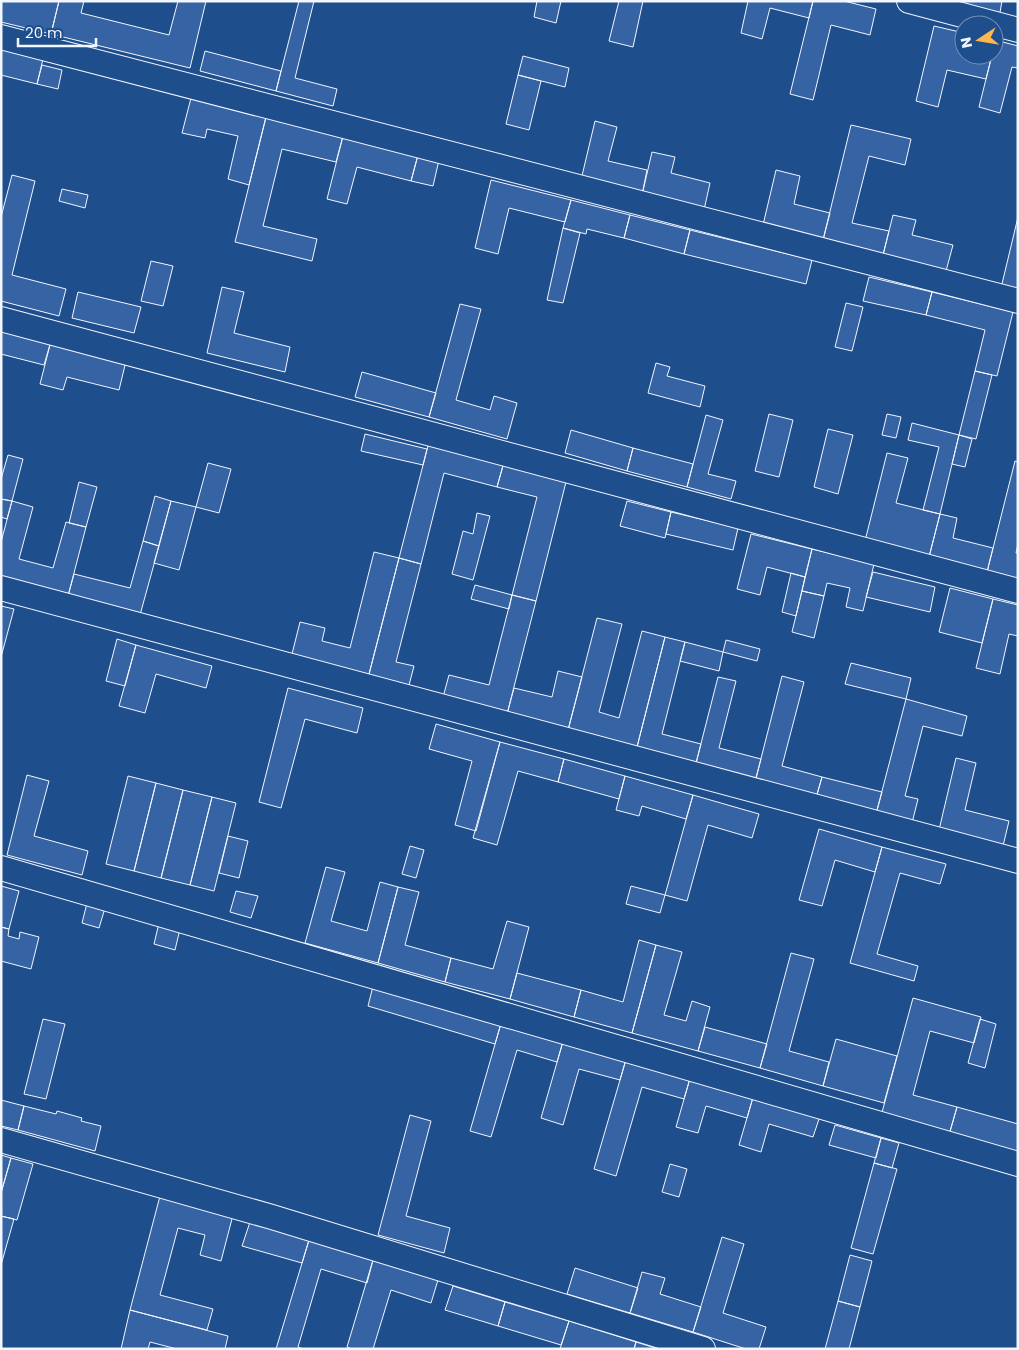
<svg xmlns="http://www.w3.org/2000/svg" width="1019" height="1350" viewBox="0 0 1019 1350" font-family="Poppins,sans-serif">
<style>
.building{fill:#3563a3;stroke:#f2f6ff}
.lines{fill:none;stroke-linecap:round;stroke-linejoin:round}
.street-casing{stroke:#f2f6ff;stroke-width:26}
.street{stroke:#1f4e8c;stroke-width:24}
</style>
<rect width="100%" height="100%" fill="#1f4e8c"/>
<path class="building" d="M1 1H59L51 34 1 22Z
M59 1H84L81 13 169 35 178 1H206L190 68 51 34Z
M299 1H314L295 78 337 89 333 106 276 91Z
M537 1H561L556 23 534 17Z
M619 1H643L633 47 609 41Z
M748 1H813L809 18 770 8 762 39 741 33Z
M813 1H844L876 9 870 35 831 25 813 100 790 94Z
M939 1H1002L999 18Z
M934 26 964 33V55H992L986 79 947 70 938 107 916 101Z
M995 40 1018 46V68L1012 67 1000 113 979 107 992 55H994Z
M1 49 43 59 37 84 1 75Z
M205 51 281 71 276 91 200 71Z
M523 56 569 68 565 87 518 75Z
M42 65 62 70 58 89 37 84Z
M518 75 541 81 529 130 506 124Z
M191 98 266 117 249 185 228 179 238 136 207 129 205 138 182 133Z
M266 117 343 136 336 162 282 149 263 226 317 239 312 261 235 242Z
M595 121 617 127 608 161 647 170 642 195 581 180Z
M851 125 911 139 905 165 869 156 852 223 889 231 883 255 823 240Z
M343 136 418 155 411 181 357 167 347 204 327 199Z
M652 152 675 157 671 173 710 183 704 210 642 195Z
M418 155 439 160 433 186 411 181Z
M776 170 800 176 794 204 830 213 823 240 763 225Z
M12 175 35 181 12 275 66 289 59 316 1 301V217Z
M491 180 571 200 565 222 509 208 498 254 475 248Z
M62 189 88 195 85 208 59 201Z
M571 200 630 215 624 238 587 229 586 234 563 228Z
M630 215 690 230 684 254 624 238Z
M893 215 916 220 912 235 953 245 946 271 883 255Z
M1018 217V292L1001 288Z
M563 228 580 233 563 303 547 300Z
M690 230 812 260 806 284 684 254Z
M151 261 173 266 163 306 141 301Z
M869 277 932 292 926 315 863 301Z
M222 287 244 292 234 333 290 347 285 372 207 353Z
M78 292 141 307 134 333 72 318Z
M932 292 1013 312 997 376 975 371 985 330 926 315Z
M846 303 863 307 852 351 835 347Z
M460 304 481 309 456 400 490 410 494 396 517 403 507 439 429 417Z
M1 328 51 341 44 365 1 354Z
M51 341 126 361 119 390 67 377 63 390 40 384Z
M656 363 670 367 667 376 705 386 700 407 648 393Z
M975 371 992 375 976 439 959 435Z
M362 372 436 393 429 417 355 397Z
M769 414 793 420 779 477 755 471Z
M887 414 901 417 896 438 882 435Z
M706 415 723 420 708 474 736 481 731 499 687 487Z
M912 423 959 435 940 514 923 510 939 447 908 440Z
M828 429 853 435 838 494 814 487Z
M571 430 633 448 627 471 565 453Z
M365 434 427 449 423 465 361 451Z
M959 435 972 439 965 467 952 464Z
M429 442 504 462 497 487 444 473 421 564 399 558Z
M633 448 693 464 687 487 627 471Z
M887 453 908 458 896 503 940 514 929 557 865 541Z
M8 455 23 459 12 501 1 499V479Z
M1015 461 1018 462V544L1016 553H1018V580L987 572Z
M504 462 567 478 536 601 512 595 537 497 497 487Z
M208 463 231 469 219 513 196 507Z
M79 482 97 487 86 527 69 523Z
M155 496 171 501 159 546 143 541Z
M1 499 12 501 7 519 1 517Z
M12 501 33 507 19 559 53 568 66 522 86 527 68 596 1 578V542Z
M171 501 196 507 179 570 154 563Z
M627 501 671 512 665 538 620 526Z
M671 512 738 528 733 550 666 534Z
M477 513 490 516 473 580 452 574 463 531 473 534Z
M940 514 957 518 953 538 993 548 987 572 929 557Z
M751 534 812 549 805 577 767 567 760 595 737 589Z
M143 541 159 546 140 615 68 596 74 574 130 588Z
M812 549 874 564 863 611 846 607 850 588 827 583 824 596 802 591Z
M374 552 399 558 368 678 291 658 300 622 325 628 322 641 350 648Z
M399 558 421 564 396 662 414 666 408 689 368 678Z
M873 572 935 587 930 612 866 597Z
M791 573 805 577 796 616 782 612Z
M475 585 512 595 509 609 471 599Z
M950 588 993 599 982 643 939 632Z
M802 591 824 596 814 638 792 632Z
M512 595 536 601 506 718 442 701 449 675 489 685Z
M993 599 1018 605V636L1009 634 1000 674 976 668Z
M1 606 14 609 1 657Z
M597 618 622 624 599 712 619 718 642 631 665 637 636 751 567 734Z
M665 637 685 642 662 734 701 744 695 767 636 751Z
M117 639 136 645 125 686 106 681Z
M726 640 760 649 757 661 723 652Z
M685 642 723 652 719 671 680 661Z
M136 645 212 666 206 688 156 674 145 713 119 706Z
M851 663 911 678 906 699 845 684Z
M558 671 582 677 567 734 506 718 514 688 552 697Z
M782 676 804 682 782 766 822 777 816 798 755 782Z
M718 677 736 681 719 748 761 759 755 782 695 767Z
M288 688 363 708 357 733 305 719 281 808 259 802Z
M906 699 967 716 962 736 923 726 905 796 918 799 912 823 876 814Z
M436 724 500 742 476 831 455 825 472 761 429 749Z
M500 742 564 759 558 782 518 771 497 845 473 838Z
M956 758 976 763 965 810 1009 821 1003 846 939 830Z
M564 759 625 776 619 799 558 782Z
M27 775 49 781 34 836 88 851 82 875 7 855Z
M128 776 156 783 134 871 106 864Z
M625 776 693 795 686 819 642 806 639 816 616 810Z
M822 777 882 792 876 814 816 798Z
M156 783 183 790 161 878 134 871Z
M183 790 212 797 190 885 161 878Z
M693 795 759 814 752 838 708 825 687 901 665 895Z
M212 797 236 803 214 891 190 885Z
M819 829 882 847 875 872 835 860 822 906 799 900Z
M228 836 248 841 239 878 219 873Z
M410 846 424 850 416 878 402 874Z
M882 847 946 864 940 884 900 873 877 954 918 966 914 981 850 963Z
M326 867 345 872 331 921 367 931 380 882 398 887 378 963 305 943Z
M1 886 19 891 9 929 1 927Z
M631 886 665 895 660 913 626 904Z
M398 887 419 892 405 945 451 958 445 982 378 963Z
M236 891 258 896 251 918 230 912Z
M87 903 105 908 99 928 82 923Z
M507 921 529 927 510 999 445 982 451 958 493 969Z
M159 923 180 929 175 950 154 944Z
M1 927 9 929 8 936 19 939 20 932 39 937 31 969 1 961Z
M639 940 656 945 632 1033 574 1017 581 990 623 1002Z
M656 945 682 952 664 1015 686 1021 692 1001 710 1007 698 1051 632 1033Z
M791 953 814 959 789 1051 829 1062 823 1086 760 1068Z
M517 973 581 990 574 1017 510 999Z
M374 982 502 1020 495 1044 368 1006Z
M913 998 981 1017 974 1043 930 1031 913 1095 957 1107 949 1135 881 1116Z
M43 1019 65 1024 46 1099 24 1094Z
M980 1019 996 1024 985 1068 968 1063Z
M502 1020 564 1038 557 1062 517 1050 491 1137 470 1131Z
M705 1027 767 1044 760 1068 698 1051Z
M564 1038 627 1056 620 1080 579 1069 563 1125 541 1118Z
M836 1039 897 1056 884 1103 823 1086Z
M627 1056 691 1075 684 1099 642 1087 616 1176 594 1169Z
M691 1075 754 1094 747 1118 706 1106 698 1133 676 1127Z
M754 1094 821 1113 813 1137 769 1124 761 1152 739 1145Z
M1 1100 24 1106 18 1130 1 1126Z
M24 1106 56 1114 57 1111 82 1118 81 1121 101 1126 95 1151 18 1130Z
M957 1107 1018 1124V1154L949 1135Z
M410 1115 431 1121 406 1216 450 1228 444 1253 378 1235Z
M835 1125 881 1138 876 1158 829 1145Z
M881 1138 899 1143 892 1168 874 1163Z
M1 1155 11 1158 1 1193Z
M11 1158 33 1164 17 1220 1 1216V1193Z
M874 1163 897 1169 873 1254 851 1248Z
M670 1164 687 1169 679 1197 662 1192Z
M160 1196 233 1215 221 1261 200 1255 205 1235 178 1228 160 1295 213 1309 207 1330 130 1310Z
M1 1216 14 1219 1 1265Z
M250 1222 309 1240 302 1263 242 1246Z
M722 1237 744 1244 723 1313 766 1327 759 1349H746L693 1332Z
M309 1240 373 1260 367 1283 321 1269 298 1347 303 1349H276Z
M850 1255 872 1261 860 1307 838 1301Z
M373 1260 438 1280 431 1303 391 1290 373 1349H352L347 1347Z
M575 1268 638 1288 630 1313 567 1294Z
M642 1272 665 1278 660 1294 701 1307 693 1332 630 1313Z
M453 1286 505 1302 498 1326 445 1310Z
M838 1301 860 1307 849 1349H825Z
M505 1302 569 1321 561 1345 498 1326Z
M130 1310 228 1336 225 1349H177L150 1342 148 1349H121Z
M569 1321 636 1342 634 1349H560Z
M636 1342 659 1349H634Z"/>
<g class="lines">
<g class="street-casing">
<path id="street" d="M909 1 1018 30
M1 37 1018 301
M1 319 1018 591
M1 588 1018 861
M1 868 1018 1164
M1 1140 272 1217 703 1349"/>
</g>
<use href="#street" class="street"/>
</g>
<rect width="1019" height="1350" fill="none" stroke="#f2f6ff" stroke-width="5"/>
<g transform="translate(979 40) rotate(258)"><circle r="24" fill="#1f4e8c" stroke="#7391ba"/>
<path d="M0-4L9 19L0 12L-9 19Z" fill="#ffb74d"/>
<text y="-8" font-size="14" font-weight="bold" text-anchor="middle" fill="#f2f6ff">N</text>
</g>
<path d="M18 38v8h78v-8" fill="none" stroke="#f2f6ff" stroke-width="2.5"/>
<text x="25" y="38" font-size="15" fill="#f2f6ff" stroke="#1f4e8c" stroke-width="4" paint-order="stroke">20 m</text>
</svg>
